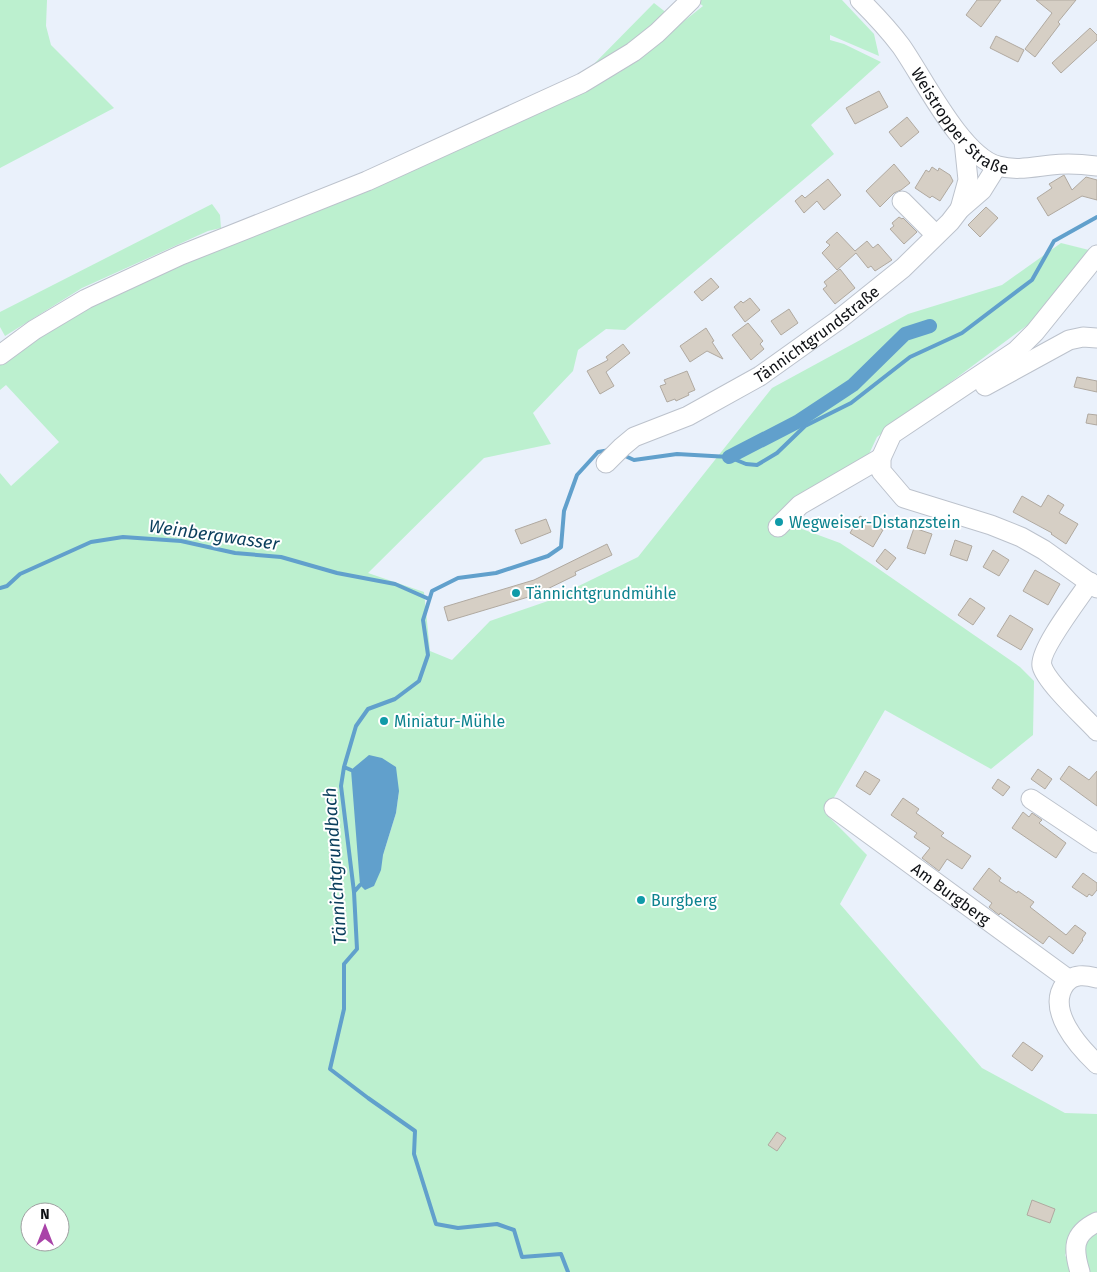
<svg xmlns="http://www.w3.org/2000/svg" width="1097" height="1272" viewBox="0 0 1097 1272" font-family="'Fira Sans',sans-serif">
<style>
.green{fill:#bcf0cf;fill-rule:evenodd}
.water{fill:#61a0cc}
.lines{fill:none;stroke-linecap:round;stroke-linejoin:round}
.stream{stroke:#61a0cc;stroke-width:4}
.canal{stroke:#61a0cc;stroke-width:14}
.building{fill:#d6cfc5;stroke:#b0a9a0}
.minor-casing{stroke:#bcc2cc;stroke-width:21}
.minor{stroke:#fff;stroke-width:19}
.culture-dot{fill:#0f9aa8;stroke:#fff;stroke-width:2}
.labels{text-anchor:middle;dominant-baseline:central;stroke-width:4;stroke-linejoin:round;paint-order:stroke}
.street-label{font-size:16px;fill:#0f1115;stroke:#fff}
.culture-label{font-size:16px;fill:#0d838f;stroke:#fff;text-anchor:start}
.water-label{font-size:18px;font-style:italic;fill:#0a3e5c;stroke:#fff}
</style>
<rect width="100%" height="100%" fill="#eaf1fb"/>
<path class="green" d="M0 0H47L46 26 51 45 114 108 0 168Z
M700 0H842L874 34 879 56 830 35V40L844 44 881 62 811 125 834 154 625 330 606 329 578 350 573 371 533 413 551 444 484 458 368 573 424 592 430 651 452 660 490 621 548 601 638 557 772 388 908 314 1002 285 1061 243 1093 251 1045 312 877 437 869 454 802 507V529L840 543 873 565 1020 667 1034 681 1033 735 991 769 885 710 825 813 867 855 840 904 982 1068 1065 1113 1097 1114V1217L1081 1222 1065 1255 1073 1272H0V473L11 486 59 442 6 385 0 390V365L39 334 132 285 426 160 620 72 703 6 698 2ZM399 791 396 813 383 855ZM30 1212H60V1242H30Z
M654 3 668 14 624 50 587 71Z
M212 204 220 215 221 228 208 231 82 288 5 336 0 327V312Z
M1097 1222V1272H1080L1075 1242Z"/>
<path class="water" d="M369 755 382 758 396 767 399 791 396 813 383 855 381 870 374 886 365 890 360 885 351 770Z"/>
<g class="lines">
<path class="stream" d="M623 455 634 460 677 454 729 457 746 464 757 465 777 453 805 426 851 403 910 357 962 333 1032 280 1054 241 1097 217
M0 588 7 586 20 574 91 542 123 537 181 541 235 553 281 557 337 573 395 584 429 599
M344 767 351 770
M354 892 360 885
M568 1272 561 1254 522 1257 514 1230 497 1224 458 1228 436 1224 414 1154 415 1131 368 1098 330 1069 344 1009V964L357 949 354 892 341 786 344 767 356 726 368 709 395 699 419 681 428 655 423 620 432 591 458 578 496 573 548 556 561 547 564 511 577 475 598 452 610 450"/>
<path class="canal" d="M729 457 797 422 853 385 905 334 930 326"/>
</g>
<path class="building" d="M977 0H1001L981 27 966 15Z
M1036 0H1076L1058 22 1060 24 1035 57 1025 49 1052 13Z
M1090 28 1097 35V40L1061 73 1052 63Z
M996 36 1024 50 1018 62 990 48Z
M879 91 888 107 855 124 846 108Z
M907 117 919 132 901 147 889 132Z
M894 164 910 183 901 190 894 193 880 207 866 191Z
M932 167 938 171 939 168 950 175 953 181 940 201 932 196 930 198 915 188 926 170 929 172Z
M1064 175 1072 190 1086 177 1097 180V200L1082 196 1048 216 1037 198 1052 188 1049 184Z
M828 179 841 195 824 210 817 201 804 213 795 201 802 195 805 198Z
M986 207 998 218 980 237 968 225Z
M899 217 902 219 903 218 917 232 904 244 890 229 894 226 892 223Z
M837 232 855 251 867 241 873 248 878 244 892 260 875 271 871 266 868 268 856 253 837 270 822 253 830 245 826 242Z
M840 269 855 288 835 304 823 289 827 286 824 282Z
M711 278 719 287 702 301 694 292Z
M750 298 760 310 745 322 734 307 741 301 743 303Z
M789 309 798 323 781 335 771 321Z
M748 323 763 341 760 344 764 349 751 360 732 335Z
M706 328 714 341 712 342 723 359 707 351 690 362 680 346Z
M623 344 630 353 606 372 614 386 600 394 587 371 608 360 606 357Z
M687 371 695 390 688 393 689 395 676 401 675 399 667 402 660 386 666 384 664 380Z
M1077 377 1097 381V392L1074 387Z
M1088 414 1097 415V425L1086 423Z
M1048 495 1064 505 1059 513 1078 524 1066 544 1051 534 1052 533 1013 512 1022 496 1041 507Z
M860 516 883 530 873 547 850 533Z
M546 519 551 532 521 544 515 530Z
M914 528 932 534 925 554 907 548Z
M955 540 972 546 967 561 950 555Z
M607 544 612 555 575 572 576 575 535 595 448 621 444 607 534 580Z
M885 549 896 558 887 570 876 561Z
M993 550 1009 560 999 576 983 567Z
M1035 570 1060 584 1048 605 1023 591Z
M970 598 985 608 973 625 958 615Z
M1010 615 1033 629 1021 650 997 636Z
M1069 766 1089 780 1097 771V806L1060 779Z
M1038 769 1052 779 1045 789 1031 779Z
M865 771 880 780 870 795 856 786Z
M998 779 1010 787 1003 796 992 788Z
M903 798 919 809 916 813 944 833 941 836 971 856 962 869 947 859 939 871 922 858 930 848 914 837 917 833 891 815Z
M1023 812 1029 817 1032 813 1042 820 1039 823 1066 843 1056 858 1012 828Z
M989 868 1001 878 999 881 1017 893 1018 891 1034 902 1030 907 1066 935 1075 925 1086 933 1082 939 1083 940 1073 954 1049 936 1043 944 1000 913 999 915 989 907 992 903 973 889Z
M1083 873 1097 883V890L1092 896 1089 894 1087 897 1072 887Z
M1023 1042 1043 1056 1032 1071 1012 1056Z
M777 1132 786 1138 777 1151 768 1145Z
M1032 1200 1055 1209 1050 1223 1027 1215Z"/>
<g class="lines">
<g class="minor-casing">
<g id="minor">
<path id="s1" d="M860 0C874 14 889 30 901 46 923 77 961 156 998 166 1016 171 1033 167 1051 165 1066 163 1082 164 1097 166"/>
<path d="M902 201 936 235"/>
<path d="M960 209 968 180 964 141"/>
<path d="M1097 255 1035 332 1016 351 892 434 881 458V471L904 498 991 525 1021 537 1044 550 1097 588"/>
<path d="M0 355 34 330 86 299 181 255 367 181 582 83 633 52 657 33 691 0"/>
<path d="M985 386 1069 340 1083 337 1097 338"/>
<path id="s2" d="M606 463 622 447 634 437 688 416 760 376 837 321 903 268 950 222 960 209 982 190 997 166"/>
<path d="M778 527 800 505 881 458"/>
<path d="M1090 582C1080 597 1038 651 1042 666 1046 682 1084 717 1097 731"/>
<path d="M1031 799 1097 843"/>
<path id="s3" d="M834 808 1068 979"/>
<path d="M1097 978C1086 975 1073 973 1065 984 1046 1010 1078 1046 1097 1064"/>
<path d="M1080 1272C1073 1249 1072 1234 1097 1222"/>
</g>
</g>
<use href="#minor" class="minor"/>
</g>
<g class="culture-dot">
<circle cx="779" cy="522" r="5"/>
<circle cx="516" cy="593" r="5"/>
<circle cx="384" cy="721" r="5"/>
<circle cx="641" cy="900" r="5"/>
</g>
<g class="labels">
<g class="street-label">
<text stroke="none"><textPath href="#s1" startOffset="159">Weistropper Straße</textPath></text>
<text stroke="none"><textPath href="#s2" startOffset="249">Tännichtgrundstraße</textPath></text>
<text stroke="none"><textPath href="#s3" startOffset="145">Am Burgberg</textPath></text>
</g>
<g class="culture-label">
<text x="789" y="522">Wegweiser-Distanzstein</text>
<text x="526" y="593">Tännichtgrundmühle</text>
<text x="394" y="721">Miniatur-Mühle</text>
<text x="651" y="900">Burgberg</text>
</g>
<g class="water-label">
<text transform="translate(214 535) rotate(8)">Weinbergwasser</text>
<text transform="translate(335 866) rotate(-94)">Tännichtgrundbach</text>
</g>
</g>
<g transform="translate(45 1227)"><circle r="24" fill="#ffffff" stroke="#9fa0a1"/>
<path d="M0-4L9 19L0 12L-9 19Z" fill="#a943a8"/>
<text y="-8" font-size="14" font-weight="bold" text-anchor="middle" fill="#0f1115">N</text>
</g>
</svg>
